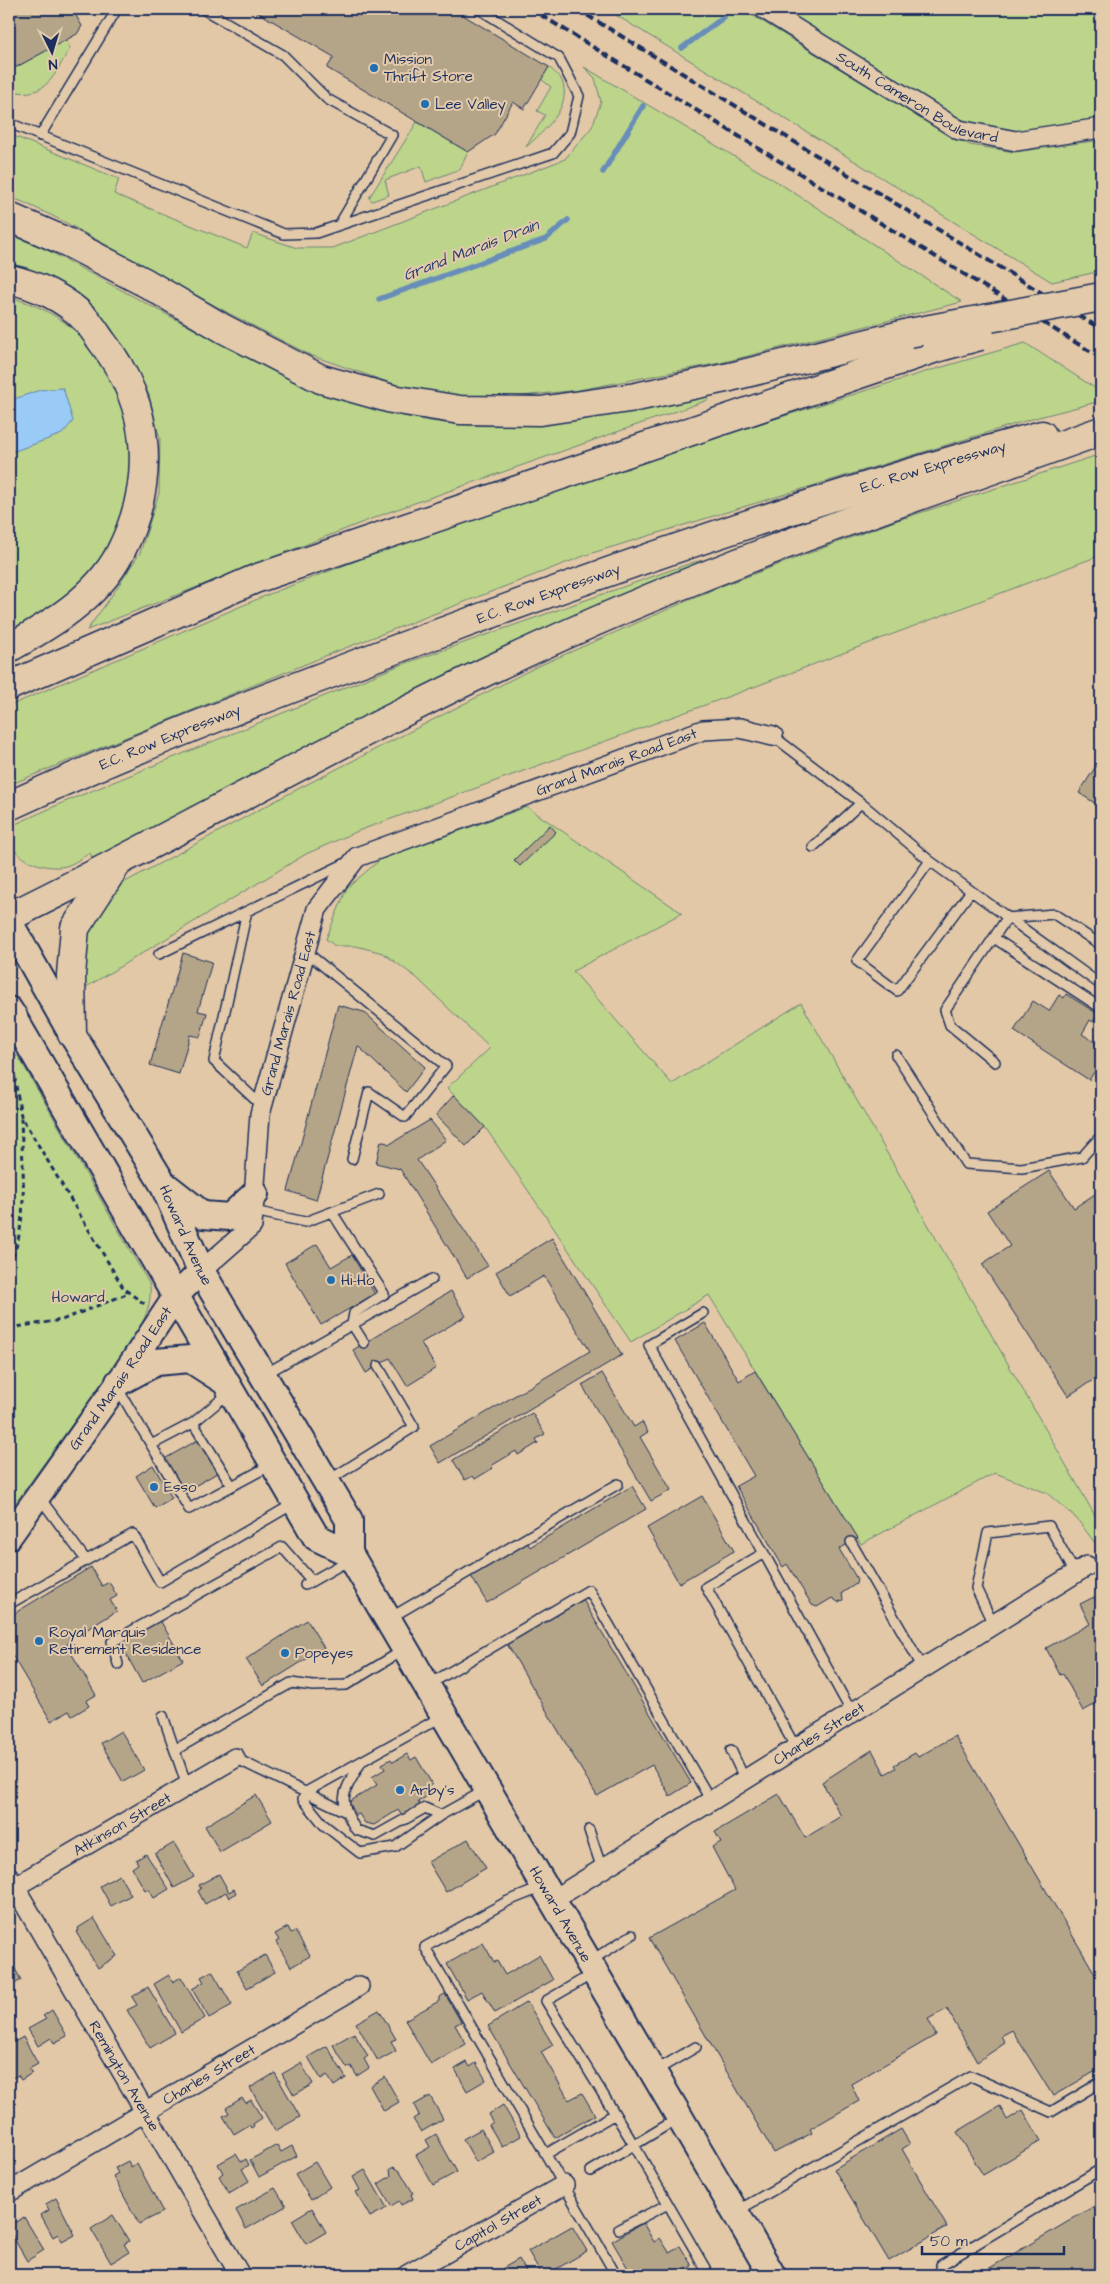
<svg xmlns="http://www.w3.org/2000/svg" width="1110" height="2284" viewBox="0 0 1110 2284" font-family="'Architects Daughter',sans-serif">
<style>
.green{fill:#bcd58b;stroke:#6c8274}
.water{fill:#9acbf6;stroke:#678db9}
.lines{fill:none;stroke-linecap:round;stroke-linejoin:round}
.stream{stroke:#678db9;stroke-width:5.5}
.building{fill:#b5a588;stroke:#1b2f5e}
.service-casing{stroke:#1b2f5e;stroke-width:12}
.minor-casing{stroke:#1b2f5e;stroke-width:22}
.tertiary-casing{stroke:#1b2f5e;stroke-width:28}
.secondary-casing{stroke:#1b2f5e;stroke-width:30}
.motorway-casing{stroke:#1b2f5e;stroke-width:31}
.path{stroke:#1b2f5e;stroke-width:3;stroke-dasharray:5 4;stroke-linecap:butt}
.service{stroke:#e3caab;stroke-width:9}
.minor{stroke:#e3caab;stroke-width:19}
.tertiary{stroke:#e3caab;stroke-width:24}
.secondary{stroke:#e3caab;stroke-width:26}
.motorway{stroke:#e3caab;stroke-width:28}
.rail{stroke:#1b2f5e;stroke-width:4;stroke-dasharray:8 4;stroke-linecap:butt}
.motorway-bridge-casing{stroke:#1b2f5e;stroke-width:31;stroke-linecap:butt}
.motorway-bridge{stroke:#e3caab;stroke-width:28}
.poi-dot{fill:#1f6fb2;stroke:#e3caab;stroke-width:2}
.labels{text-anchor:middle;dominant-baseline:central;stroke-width:4;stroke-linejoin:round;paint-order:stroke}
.poi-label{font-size:15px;fill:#1b2f5e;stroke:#e3caab;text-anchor:start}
.street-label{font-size:15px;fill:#1b2f5e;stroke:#e3caab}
.park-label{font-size:15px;fill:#2b4062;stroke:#e3caab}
.water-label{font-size:16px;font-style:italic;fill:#283f6d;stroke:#e3caab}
</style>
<rect width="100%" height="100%" fill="#e2c8a6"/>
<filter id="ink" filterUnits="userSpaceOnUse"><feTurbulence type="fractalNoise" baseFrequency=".02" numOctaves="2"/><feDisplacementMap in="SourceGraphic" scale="10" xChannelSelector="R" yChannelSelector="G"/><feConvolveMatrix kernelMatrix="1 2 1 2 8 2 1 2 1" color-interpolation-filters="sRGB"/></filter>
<g filter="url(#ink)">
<path class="green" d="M606 9H742L930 124 970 145 1015 152 1101 140V271L1052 282Z
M781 9H1101V118L1022 134 984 129 950 114Z
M66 40 70 48C54 75 47 99 11 91L9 71Z
M549 67C553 71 560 76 562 81 573 107 543 132 526 147L545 115 537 111 551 87 541 79Z
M584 67 779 183 962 302 720 363 579 390 492 399 416 392 310 355 232 315 61 220 23 202 9 197V134L119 179 114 194 247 248 253 233 297 248H333L565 159 592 127 601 102 595 78Z
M417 122 468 152 460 169 426 182 421 166 385 180 389 195 372 201 369 198Z
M9 234 45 249C94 275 143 302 192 328 296 384 393 432 516 425 580 421 643 406 706 394L708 400 389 512 87 630 113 594 140 553 159 493 160 439 149 395 129 354 94 311 9 269Z
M9 297C118 324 163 449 111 545 107 553 100 559 94 566 82 581 68 598 52 608 38 617 23 624 9 632V453L62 434 73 421 63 388 40 390 9 401Z
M1025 343 1101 392V401L1035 418 589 554 335 652 9 785V706L267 595 512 501 925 372Z
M1101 454V555L738 693 358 831 306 854 83 989 82 951 90 921 116 887 290 793 536 667 719 587 895 521Z
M727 556 95 863 90 853C83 857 76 862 69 865 50 872 14 861 9 839 8 836 9 831 9 827L62 803 398 666 694 562Z
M527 807 682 913 573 971 672 1084 801 1003 1101 1526V1551L1077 1519 1047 1493 995 1473 861 1544 709 1295 631 1342 485 1127 447 1088 490 1048 417 978 383 953 356 946H335L326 939 347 888 381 859Z
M9 1056H18L150 1285C152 1303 145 1318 137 1334L9 1512Z"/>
<path class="water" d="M63 388 73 421 62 434 9 453V401L40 390Z"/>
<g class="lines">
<path class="stream" d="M682 48 724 17
M603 172 643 106
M379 299 546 239 568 220"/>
</g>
<path class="building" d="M16 9H72L82 26 77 34 9 71V13Z
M252 9H453L549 67 524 109 513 102 495 134 468 152 327 68 334 57Z
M1101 758V807L1079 793Z
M550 825 556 832 520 866 514 860Z
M183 953 212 962 198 1011 207 1013 200 1037 190 1035 179 1074 150 1065Z
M1066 994 1098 1014 1093 1022 1090 1020 1082 1034 1101 1046V1068L1098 1066 1089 1080 1014 1031 1033 1001 1049 1011 1059 995 1064 998Z
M338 1005 364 1012 425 1067 406 1092 358 1046 316 1200 288 1191Z
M454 1095 485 1127 466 1146 436 1115Z
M430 1120 446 1140 417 1160 488 1266 467 1278 400 1169 376 1163 381 1141 390 1144Z
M1049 1171 1074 1208 1101 1190V1375L1068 1396 982 1264 1010 1246 987 1211Z
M552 1238 622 1355 440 1463 430 1446 590 1351 544 1276 510 1296 496 1272Z
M317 1244 331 1267 352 1255 375 1294 321 1325 285 1263Z
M451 1291 466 1316 421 1343 436 1368 407 1386 390 1358 366 1373 353 1350Z
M705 1323 739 1381 755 1371 858 1538 839 1549 857 1579 856 1584 842 1593 843 1600 838 1602 832 1598 817 1607 812 1605 787 1564 783 1567 736 1486 754 1476 675 1341Z
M602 1373 634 1427 642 1422 648 1432 640 1437 671 1490 651 1501 582 1385Z
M532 1413 545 1434 536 1439 538 1443 518 1455 516 1451 491 1466 493 1468 475 1479 473 1476 465 1480 453 1460Z
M205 1436 224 1469 179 1495 159 1462Z
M153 1465 172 1498 155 1508 136 1476Z
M632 1486 646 1509 487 1603 471 1576 527 1542 530 1547Z
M702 1496 734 1551 679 1583 647 1528Z
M91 1567 102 1586 109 1582 117 1596 110 1600 117 1611 76 1636 75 1634H71L67 1646 96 1695 86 1701 89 1706 72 1716 69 1711 51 1721 9 1650 10 1616Z
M1094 1597 1101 1610V1701L1083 1711 1063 1674 1060 1675 1046 1648 1090 1624 1080 1604Z
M583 1600 691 1783 670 1796 652 1765 597 1796 507 1644Z
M160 1620 183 1660 142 1683 120 1643Z
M307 1620 324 1648 263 1686 246 1659Z
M121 1731 144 1770 123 1782 101 1743Z
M955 1736 1101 1984V2068L1053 2096 1012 2030 1001 2036 1005 2043 977 2062 947 2009 928 2019 936 2035 851 2084 859 2101 810 2129 812 2133 774 2153 649 1938 735 1890 712 1847 721 1842 715 1832 779 1794 805 1838 841 1816 822 1782 872 1750 885 1774 896 1768 894 1765 915 1753 918 1757Z
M407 1754 411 1760 416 1757 432 1784 428 1787 432 1793 418 1802 420 1805 402 1816 398 1810 374 1825 365 1823 359 1814 356 1815 349 1802 377 1785 372 1777 385 1769 382 1764 391 1759 393 1762Z
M256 1795 272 1821 220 1852 205 1826Z
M468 1839 486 1868 446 1892 428 1862Z
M174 1843 194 1877 174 1888 155 1854Z
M146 1854 169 1889 154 1898 148 1888 145 1890 132 1868 138 1864 136 1860Z
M219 1874 229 1892 234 1889 236 1893 229 1898 226 1892 205 1904 198 1891 201 1889 199 1885Z
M119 1875 131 1895 111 1906 100 1886Z
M94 1918 117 1956 98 1968 76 1932 79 1930 78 1928Z
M288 1927 291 1933 295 1931 310 1956 291 1967 276 1942 279 1940 275 1934Z
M483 1943 494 1962 497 1961 505 1975 539 1955 553 1980 495 2013 482 1991 467 1999 447 1964Z
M265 1955 275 1972 247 1988 237 1971Z
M9 1958 21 1980 9 1987Z
M212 1971 232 2005 209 2018 192 1989 204 1982 201 1977Z
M169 1975 173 1982 181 1977 205 2018 181 2032 154 1984Z
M148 1987 175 2033 150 2048 127 2010 137 2005 132 1997Z
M445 1994 461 2022 455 2025 466 2044 431 2065 405 2020 439 2001V1997Z
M527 2002 553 2045 541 2052 569 2100 582 2093 595 2115 555 2138 488 2026Z
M52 2010 67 2036 54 2043 51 2038 38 2046 28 2029 46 2019 43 2016Z
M379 2010 396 2039 391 2041 396 2051 378 2061 356 2023Z
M354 2033 368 2056 364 2059 369 2068 357 2076 351 2066 347 2068 333 2045Z
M23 2037 38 2064 29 2069 32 2073 21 2080 18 2075 11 2079 9 2074V2040L11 2044Z
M327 2046 346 2078 334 2086 327 2075 321 2079 308 2057Z
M467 2062 470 2067 476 2063 486 2080 467 2091 455 2069Z
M301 2063 313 2084 294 2095 282 2074Z
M275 2073 300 2117 275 2131 250 2088Z
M385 2077 399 2102 384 2111 370 2086Z
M430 2096 443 2119 421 2132 413 2119 419 2115 414 2105Z
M242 2098 246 2103 251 2100 262 2118 253 2124 254 2126 251 2128 249 2125 234 2134 223 2116 229 2113 226 2108Z
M503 2105 521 2136 502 2147 489 2125 493 2122 489 2114Z
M1000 2106 1007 2120 1023 2110 1041 2141 983 2175 957 2132Z
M481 2129 494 2152 476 2162 463 2139Z
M901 2129 910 2144 902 2149 947 2227 889 2261 834 2169Z
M436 2134 457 2172 433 2185 416 2155 430 2147 426 2140Z
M277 2145 281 2152 292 2146 297 2156 259 2177 250 2160Z
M236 2154 241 2162 246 2159 249 2165 242 2169 249 2181 229 2193 219 2176 223 2173 218 2164Z
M128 2161 131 2167 137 2163 163 2212 139 2224 113 2176 118 2173 115 2168Z
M315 2162 330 2187 311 2200 295 2174Z
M394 2167 400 2171 413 2193 411 2194 413 2199 401 2205 399 2201 391 2206 378 2184 391 2176 390 2169Z
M365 2170 387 2208 370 2217 356 2192 360 2190 353 2177Z
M275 2188 286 2206 246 2229 236 2210Z
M56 2198 75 2235 62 2242 58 2234 53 2237 41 2215 49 2210 46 2204Z
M1101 2202V2275H978Z
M312 2208 326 2232 306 2244 292 2220Z
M113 2215 129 2241 124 2244 129 2252 111 2263 91 2229Z
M24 2217 44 2250 27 2261 9 2230V2226Z
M643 2223 654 2242 660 2238 669 2252 680 2246 692 2266 675 2275H632L612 2241Z
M572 2226 587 2251 546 2275H542L528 2251Z
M519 2259 528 2275H505L502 2269Z"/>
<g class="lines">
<g class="service-casing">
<path id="service" d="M203 9 283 55 327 99 392 135 339 225
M9 123 284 234 316 233 553 153 570 133 579 96 559 58 479 9
M40 136 117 9
M773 736 861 803 930 861 1101 985
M813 847 861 803
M930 861 857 961 897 991 971 891
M247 911 214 1061 262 1106
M994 938 1101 1008
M305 951 446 1066 405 1117 369 1092 352 1159
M159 954 348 862
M896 1055 966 1164 1022 1168 1082 1157 1101 1136
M995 1062 950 1025 945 1010 1007 918 1054 914 1101 945
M254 1211 305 1222 379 1194
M332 1212 384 1294 354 1313 352 1324 364 1343
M703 1313 649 1345 852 1713
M265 1374 432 1279
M117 1387 189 1509 271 1465
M193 1423 232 1486
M151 1445 193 1423 229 1393
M329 1480 414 1427 378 1366
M40 1498 86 1560
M851 1542 923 1668
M764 1553 706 1587 796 1748
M305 1585 351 1559
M9 1604 133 1534 160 1582 293 1504
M390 1618 618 1484
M993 1624 976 1588 988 1533 1049 1526 1075 1573
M118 1664 112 1642 282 1547 312 1581
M428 1685 589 1590 711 1801
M163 1716 187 1786
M443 1716 306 1792 303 1799 324 1825 360 1853 395 1847 441 1815 486 1790
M175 1750 291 1683 313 1686 346 1685 402 1651
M731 1750 745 1780
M235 1758 344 1811
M361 1762C344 1793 336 1797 356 1830L375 1836 425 1808 441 1815
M589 1830 602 1869
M543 1887 508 1901 425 1947 616 2275
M590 1961 632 1935
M594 1973 546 2001 634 2145 709 2275
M655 2071 696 2047
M546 2154 615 2114
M591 2171 677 2119
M737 2211 971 2076 1051 2112 1101 2082
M619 2229 668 2204
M941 2275V2265L1101 2169"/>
</g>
<g class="minor-casing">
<g id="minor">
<path id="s1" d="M764 9 959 130 1016 141 1101 128"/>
<path id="s2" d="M201 1271 252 1226 260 1114 317 909 357 857 703 730 740 728 773 736"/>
<path id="s3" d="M9 1877 240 2275"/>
<path id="s4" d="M9 1890 235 1758"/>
<path id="s5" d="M551 1901 1087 1566"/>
<path id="s6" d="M9 2192 359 1986"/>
<path id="s7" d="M407 2275 564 2185"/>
</g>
</g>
<g class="tertiary-casing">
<g id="tertiary">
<path id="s8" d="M9 1537 119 1382 176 1296 201 1271"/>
</g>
</g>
<g class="secondary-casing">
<g id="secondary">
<path id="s9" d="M9 922 72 1034 163 1184 201 1271 349 1520V1553L772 2275"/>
<path d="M9 1010 316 1537 349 1553"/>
<path d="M166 1186 203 1215 230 1217 255 1194"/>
<path d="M119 1382 156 1362 190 1359 221 1379"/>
</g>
</g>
<g class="motorway-casing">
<g id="motorway">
<path d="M9 217 67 242 146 283 224 329 321 379 392 399 460 410 540 411 636 397 730 377 909 333"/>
<path d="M9 279C36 285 65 298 85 319 92 326 97 335 103 343 152 407 156 482 120 553 97 598 50 625 9 648"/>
<path d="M9 686 255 579 936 348"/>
<path id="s10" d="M9 806C147 742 291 688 434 635 633 561 836 491 1042 435"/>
<path d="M9 917C189 829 362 727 545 644 725 561 914 498 1101 431"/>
<path d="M9 1014 13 1017"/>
<path d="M72 1034 71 975 75 928 116 865"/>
</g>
</g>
<path class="path" d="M130 10 147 11
M179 12 189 13
M9 1060 13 1067 21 1116 124 1289 146 1305
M9 1265C30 1224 22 1161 21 1117
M9 1328 62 1320 129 1293"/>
<use href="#service" class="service"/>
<use href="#minor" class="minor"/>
<use href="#tertiary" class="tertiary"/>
<use href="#secondary" class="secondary"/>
<use href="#motorway" class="motorway"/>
<path class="rail" d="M531 9 1101 358
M577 9 1101 329"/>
<g class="motorway-bridge-casing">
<path id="motorway-bridge" d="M909 333 1101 297
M936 348 980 336"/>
</g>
<use href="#motorway-bridge" class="motorway-bridge"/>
</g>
</g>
<g class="poi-dot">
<circle cx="374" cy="68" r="5"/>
<circle cx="425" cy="104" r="5"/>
<circle cx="331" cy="1280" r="5"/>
<circle cx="154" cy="1487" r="5"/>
<circle cx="39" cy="1641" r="5"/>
<circle cx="285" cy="1653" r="5"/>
<circle cx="400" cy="1790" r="5"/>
</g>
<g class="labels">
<g class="poi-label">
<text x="384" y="59">Mission<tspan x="384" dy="17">Thrift Store</tspan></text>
<text x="435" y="104">Lee Valley</text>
<text x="341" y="1280">Hi-Ho</text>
<text x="164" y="1487">Esso</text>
<text x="49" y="1632">Royal Marquis<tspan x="49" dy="17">Retirement Residence</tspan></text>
<text x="295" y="1653">Popeyes</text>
<text x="410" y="1790">Arby's</text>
</g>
<g class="street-label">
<text stroke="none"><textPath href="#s1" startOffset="178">South Cameron Boulevard</textPath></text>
<text stroke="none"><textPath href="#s10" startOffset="985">E.C. Row Expressway</textPath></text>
<text stroke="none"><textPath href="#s10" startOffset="580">E.C. Row Expressway</textPath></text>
<text stroke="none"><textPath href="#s10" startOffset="175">E.C. Row Expressway</textPath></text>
<text stroke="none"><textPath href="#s2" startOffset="735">Grand Marais Road East</textPath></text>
<text stroke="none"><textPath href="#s2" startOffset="285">Grand Marais Road East</textPath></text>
<text stroke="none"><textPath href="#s9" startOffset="360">Howard Avenue</textPath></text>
<text stroke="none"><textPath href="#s8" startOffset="194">Grand Marais Road East</textPath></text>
<text stroke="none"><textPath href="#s5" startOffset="316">Charles Street</textPath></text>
<text stroke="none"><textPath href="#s4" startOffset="131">Atkinson Street</textPath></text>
<text stroke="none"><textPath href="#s9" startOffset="1140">Howard Avenue</textPath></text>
<text stroke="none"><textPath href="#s6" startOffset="232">Charles Street</textPath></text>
<text stroke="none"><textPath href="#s3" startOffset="230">Remington Avenue</textPath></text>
<text stroke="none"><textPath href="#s7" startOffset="105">Capitol Street</textPath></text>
</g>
<g class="park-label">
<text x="78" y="1297">Howard</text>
</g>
<g class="water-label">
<text transform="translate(471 250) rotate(-21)">Grand Marais Drain</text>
</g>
</g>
<rect width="1110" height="2284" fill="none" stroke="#e3caab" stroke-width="30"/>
<rect x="15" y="15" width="1080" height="2254" fill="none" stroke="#1b2f5e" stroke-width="2" filter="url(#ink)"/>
<g transform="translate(52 52) rotate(175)" stroke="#e3caab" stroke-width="4" paint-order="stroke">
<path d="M0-4L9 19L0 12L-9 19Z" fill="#1b2f5e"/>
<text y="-8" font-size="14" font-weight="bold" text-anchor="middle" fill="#1b2f5e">N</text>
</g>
<path d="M922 2246v8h142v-8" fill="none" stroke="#1b2f5e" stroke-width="2.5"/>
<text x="930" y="2246" font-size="15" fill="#1b2f5e" stroke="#e3caab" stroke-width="4" paint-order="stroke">50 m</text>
</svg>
